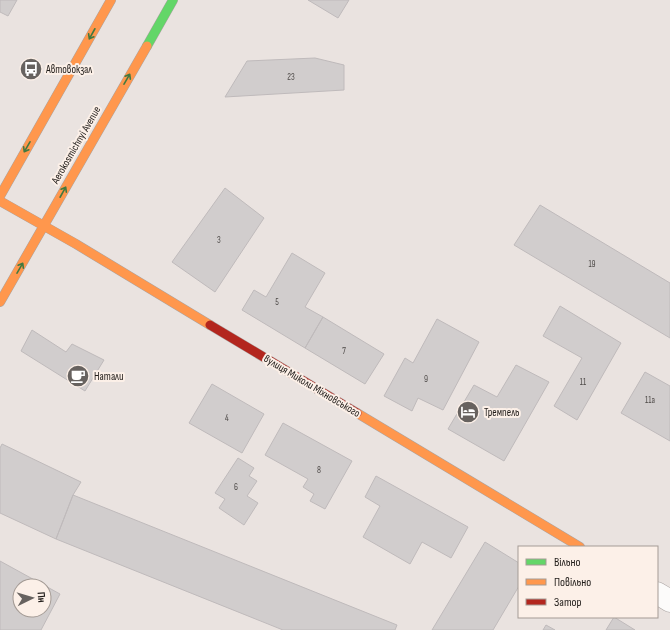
<svg xmlns="http://www.w3.org/2000/svg" width="670" height="630" viewBox="0 0 670 630" font-family="'Sofia Sans Condensed',sans-serif">
<style>
.building{fill:#d1cdcd;stroke:#bfbabb;fill-rule:evenodd}
.lines{fill:none;stroke-linecap:round;stroke-linejoin:round}
.street-casing{stroke:#aaa4a2;stroke-width:23}
.fast-casing{stroke:#aaa4a2;stroke-width:10}
.slow-casing{stroke:#aaa4a2;stroke-width:10}
.jam-casing{stroke:#aaa4a2;stroke-width:10}
.street{stroke:#fcfbfa;stroke-width:22}
.fast{stroke:#63d668;stroke-width:9}
.slow{stroke:#ff974d;stroke-width:9}
.jam{stroke:#b3261e;stroke-width:9}
.oneway{stroke:#427940}
.labels{text-anchor:middle;dominant-baseline:central;stroke-width:4;stroke-linejoin:round;paint-order:stroke}
.number-label{font-size:9px;fill:#4e4a48}
.poi-label{font-size:11px;fill:#201c19;stroke:#fcf0e8;text-anchor:start}
.street-label{font-size:11px;fill:#201c19;stroke:#fcf0e8}
</style>
<rect width="100%" height="100%" fill="#eae3e0"/>
<path class="building" d="M0 0H17L8 16 0 12Z
M308 0H349L338 18Z
M315 58 344 65V90L225 97 247 61Z
M225 188 264 218 215 292 172 262Z
M540 205 670 283V338L514 245Z
M292 253 325 273 305 307 323 317 305 348 242 310 254 290 266 297Z
M560 306 621 343 577 420 554 406 582 358 543 336Z
M323 317 384 354 365 384 305 348Z
M437 319 479 342 443 410 418 398 412 411 384 396 405 358 413 363Z
M32 330 66 352 72 344 104 360 85 391 21 351Z
M516 365 549 382 504 461 448 429 474 385 497 397Z
M645 372 670 386V441L621 413Z
M212 384 264 414 242 453 189 423Z
M283 423 352 461 325 509 310 501 314 494 303 487 308 479 265 455Z
M2 444 81 482 73 495 56 539 0 513V448Z
M238 458 254 468 249 476 257 481 247 496 258 503 244 525 219 508 225 499 215 493Z
M376 476 468 527 451 558 422 542 410 564 363 537 380 506 365 497Z
M73 495 397 625 395 630H283L56 539Z
M485 542 519 563V586L493 630H432Z
M0 561 60 594 41 630H0ZM20 586H44V610H20Z
M614 617 635 630H606Z
M546 625 555 630H543Z"/>
<g class="lines">
<g class="street-casing">
<path id="street" d="M657 593 670 601"/>
</g>
<g class="fast-casing">
<path id="fast" d="M147 46 173 0"/>
</g>
<g class="slow-casing">
<path id="slow" d="M0 196 111 0
M0 201 76 244 210 325
M0 302 147 46
M357 413 580 547"/>
</g>
<g class="jam-casing">
<path id="jam" d="M210 325 357 413"/>
</g>
<use href="#street" class="street"/>
<use href="#fast" class="fast"/>
<use href="#slow" class="slow"/>
<use href="#jam" class="jam"/>
</g>
<defs><path id="oneway-shaft" d="M-6 0H5M1.5-3L5.5 0L1.5 3" fill="none" stroke-width="1.6" stroke-linecap="round" stroke-linejoin="round"/></defs>
<g class="oneway">
<use href="#oneway-shaft" transform="translate(92 34) rotate(119)"/>
<use href="#oneway-shaft" transform="translate(127 79) rotate(-60)"/>
<use href="#oneway-shaft" transform="translate(27 147) rotate(120)"/>
<use href="#oneway-shaft" transform="translate(63 192) rotate(-61)"/>
<use href="#oneway-shaft" transform="translate(20 268) rotate(-60)"/>
</g>
<defs>
<g id="bus-disc" transform="scale(1.15)"><circle r="9.5" fill="#67625f" stroke="#fcf0e8"/><path d="M-5-6H5V4H4V6H2V4H-2V6H-4V4H-5ZM-3.5-4V0h7V-4ZM-3.5 1.2v1.5H-2V1.2ZM2 1.2v1.5H3.5V1.2Z" fill="#fff"/></g>
<g id="cafe-disc" transform="scale(1.15)"><circle r="9.5" fill="#67625f" stroke="#fcf0e8"/><path d="M-5.5-4.5H6V0H3Q3 3.5 0 3.5H-2.5Q-5.5 3.5-5.5 0ZM3-3.2v2h1.7v-2ZM-6 4.5H4V6H-6Z" fill="#fff"/></g>
<g id="hotel-disc" transform="scale(1.15)"><circle r="9.5" fill="#67625f" stroke="#fcf0e8"/><path d="M-6-4.5h1.5V1H6V5H4.5V3h-9V5H-6ZM-4 0a1.8 1.8 0 1 1 3.6 0ZM.5 0V-2.5h3Q6-2.5 6 0Z" fill="#fff"/></g>
</defs>
<g fill-rule="evenodd">
<use href="#bus-disc" x="31" y="69"/>
<use href="#cafe-disc" x="78" y="376"/>
<use href="#hotel-disc" x="468" y="412"/>
</g>
<g class="labels">
<g class="number-label">
<text x="291" y="77">23</text>
<text x="219" y="240">3</text>
<text x="592" y="264">19</text>
<text x="277" y="302">5</text>
<text x="344" y="351">7</text>
<text x="426" y="379">9</text>
<text x="583" y="382">11</text>
<text x="650" y="400">11а</text>
<text x="227" y="418">4</text>
<text x="319" y="470">8</text>
<text x="236" y="487">6</text>
</g>
<g class="poi-label">
<text x="46" y="69">Автовокзал</text>
<text x="94" y="376">Натали</text>
<text x="484" y="412">Тремпель</text>
</g>
<g class="street-label">
<text transform="translate(76 145) rotate(-60)">Aerokosmichnyi Avenue</text>
<text transform="translate(312 386) rotate(31)">вулиця Миколи Міхновського</text>
</g>
</g>
<rect x="518" y="546" width="140" height="72" fill="#fcf0e8" stroke="#a49b95"/>
<rect x="526" y="559" width="20" height="6" fill="#63d668" stroke="#a49b95"/>
<text x="554" y="566" font-size="12" fill="#201c19">Вільно</text>
<rect x="526" y="579" width="20" height="6" fill="#ff974d" stroke="#a49b95"/>
<text x="554" y="586" font-size="12" fill="#201c19">Повільно</text>
<rect x="526" y="599" width="20" height="6" fill="#b3261e" stroke="#a49b95"/>
<text x="554" y="606" font-size="12" fill="#201c19">Затор</text>
<g transform="translate(32 598) rotate(85)"><circle r="19" fill="#fcf0e8" stroke="#a49b95"/>
<path d="M0-3L7 15L0 10L-7 15Z" fill="#67625f"/>
<text y="-6" font-size="11" font-weight="bold" text-anchor="middle" fill="#201c19">Пн</text>
</g>
</svg>
